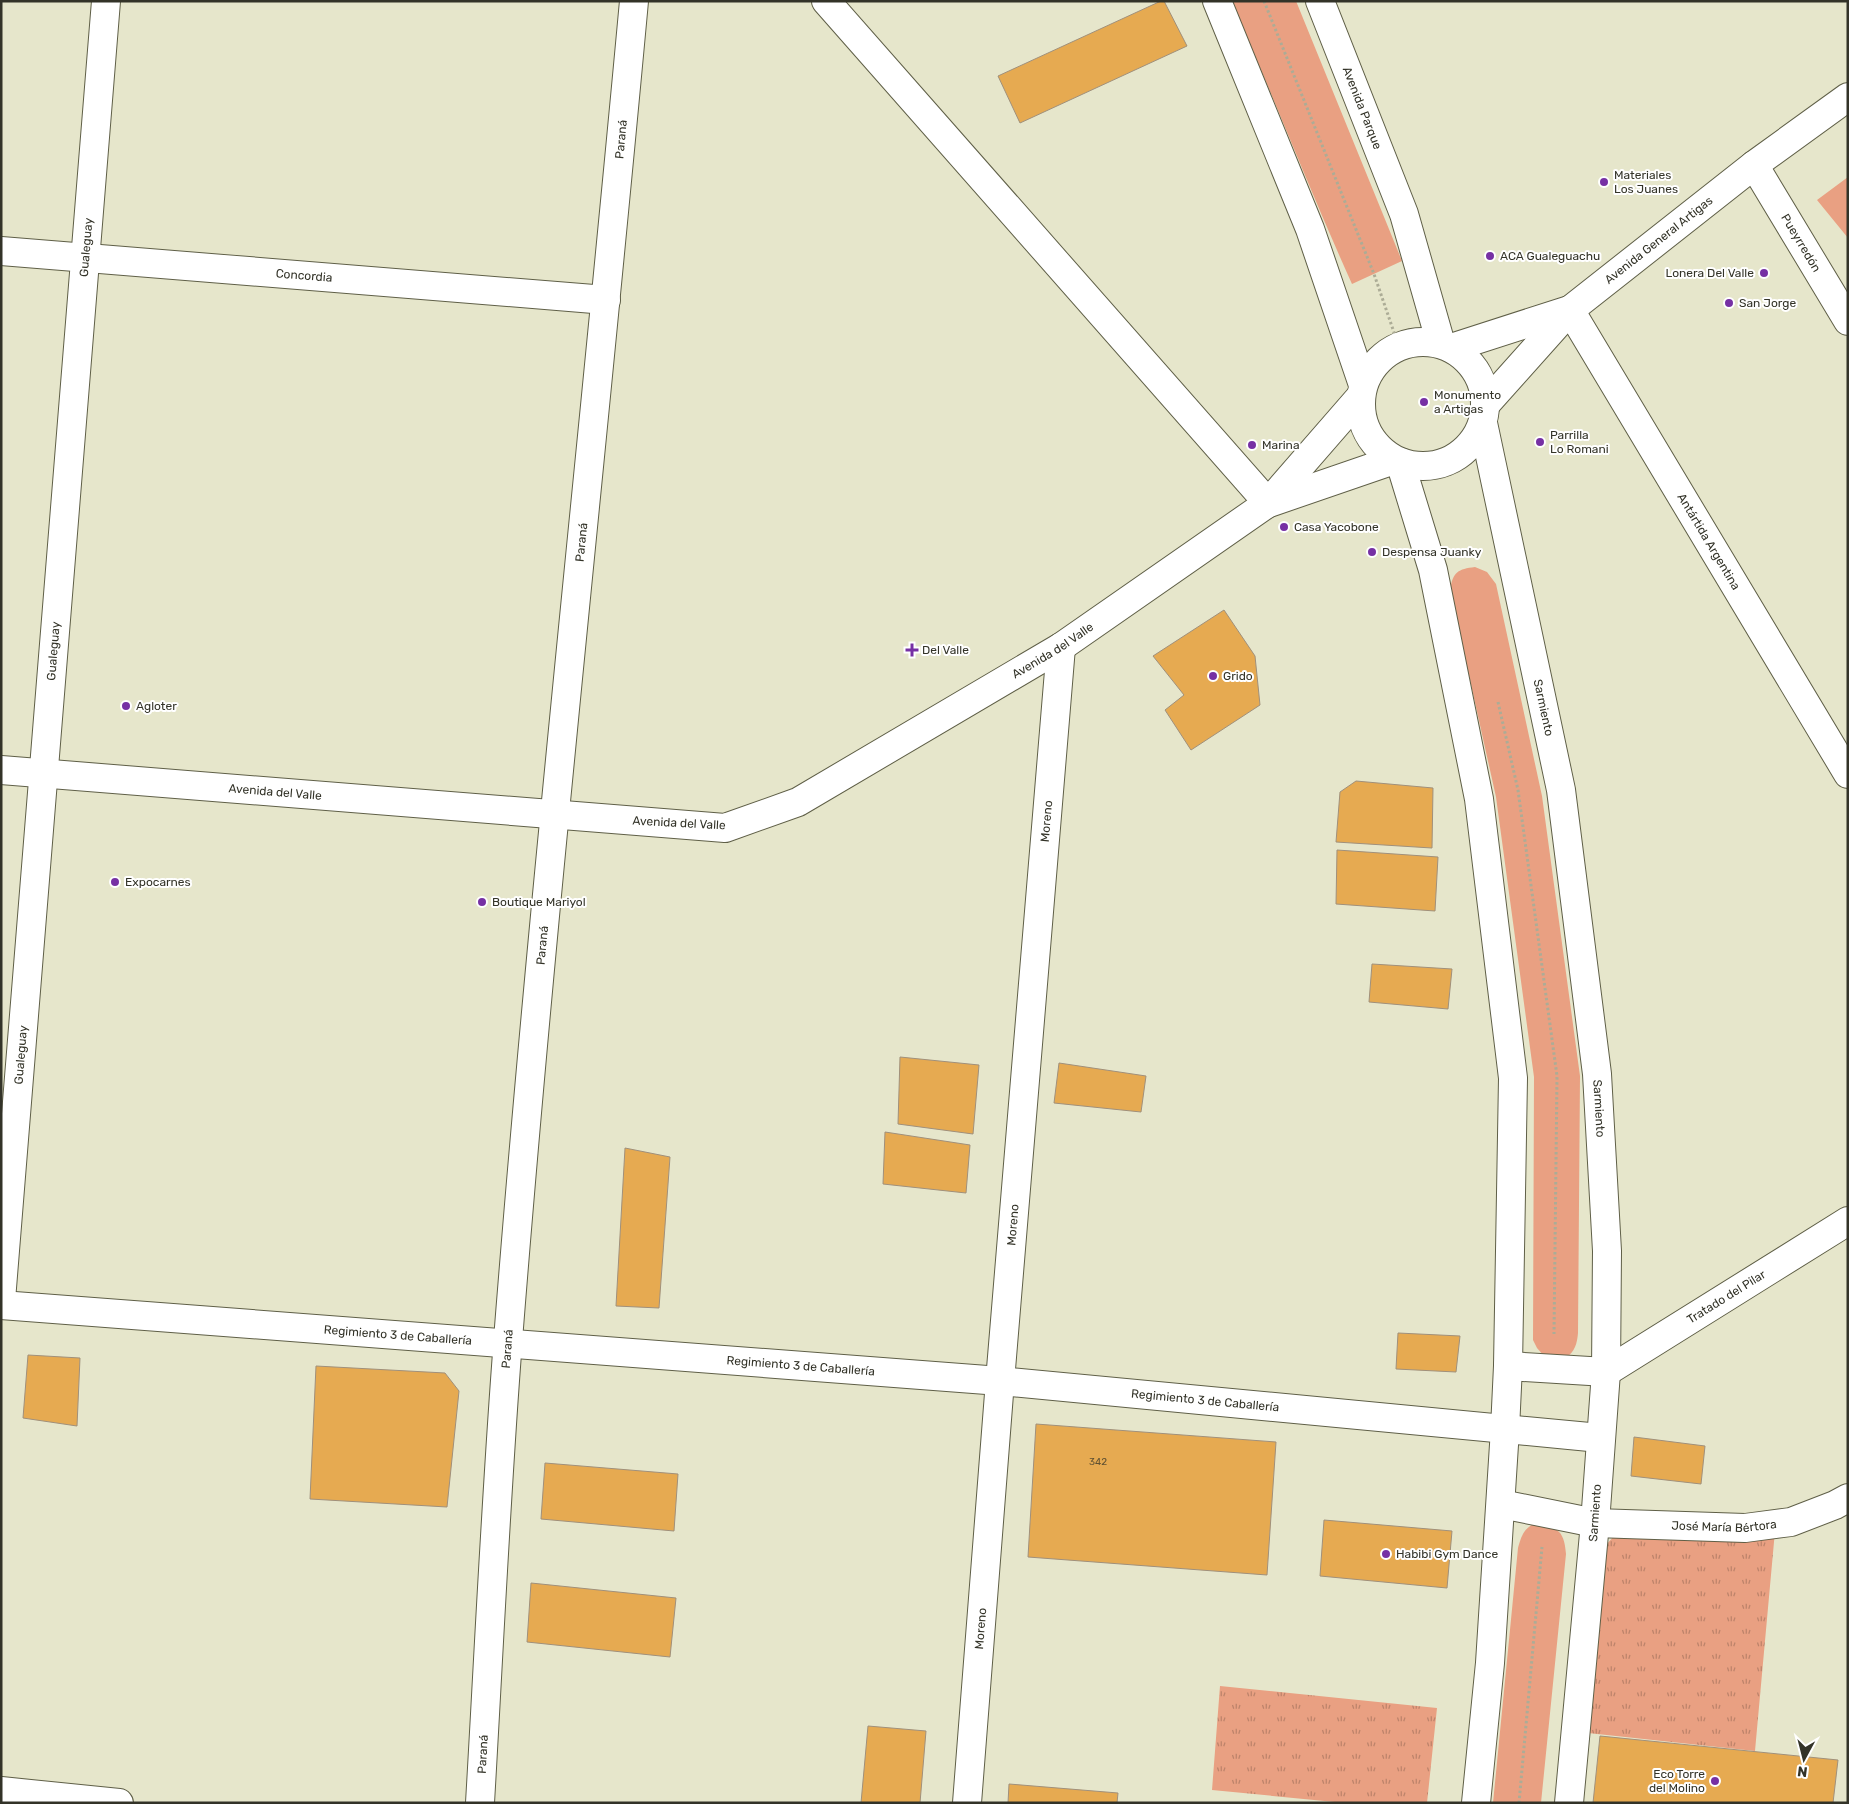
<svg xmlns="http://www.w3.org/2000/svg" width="1849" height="1804" viewBox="0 0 1849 1804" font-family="Rubik,sans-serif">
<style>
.grass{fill:url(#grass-tufts)}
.green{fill:#e9a082}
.building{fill:#e6aa51;stroke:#a0907b}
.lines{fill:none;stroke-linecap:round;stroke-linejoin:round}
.minor-casing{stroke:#5f5f47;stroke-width:30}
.secondary-casing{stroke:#5f5f47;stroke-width:30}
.path{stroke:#acac96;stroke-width:3;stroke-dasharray:2.5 2.5;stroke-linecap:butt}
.minor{stroke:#fff;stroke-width:28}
.secondary{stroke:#fff;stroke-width:28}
.poi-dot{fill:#7630a4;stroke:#fff;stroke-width:2}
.labels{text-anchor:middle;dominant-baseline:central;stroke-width:4;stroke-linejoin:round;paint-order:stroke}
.number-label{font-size:10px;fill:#605132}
.street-label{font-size:12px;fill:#333328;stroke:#fff}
.poi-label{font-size:12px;fill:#333328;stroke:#fff;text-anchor:start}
</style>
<defs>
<pattern id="grass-tufts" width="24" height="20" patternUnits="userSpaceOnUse" patternTransform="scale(1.25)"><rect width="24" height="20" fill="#e9a082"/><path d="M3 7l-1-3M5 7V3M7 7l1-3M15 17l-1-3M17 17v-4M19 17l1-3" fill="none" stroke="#bd836a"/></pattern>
</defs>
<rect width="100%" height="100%" fill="#e6e6cb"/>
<path class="grass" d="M1776 1520 1755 1751 1588 1733 1604 1547 1627 1522Z
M1220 1686 1437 1708 1427 1803H1345L1212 1790Z"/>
<path class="green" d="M1231 1H1296L1402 261 1352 284C1310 191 1273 95 1231 1Z
M1848 177V238L1817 200Z
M1475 567 1487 572 1496 584 1542 796 1580 1076 1578 1333C1577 1344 1575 1351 1566 1358L1544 1356 1537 1348 1533 1340 1534 1077 1496 797 1450 590C1453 572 1458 569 1475 567Z
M1533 1524C1556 1527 1564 1528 1566 1554L1541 1803H1493L1518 1548C1521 1537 1523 1530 1533 1524Z"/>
<path class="building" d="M1161 1H1164L1187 46 1020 123 998 76Z
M1224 610 1255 656 1260 705 1191 750 1165 710 1184 695 1153 656Z
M1356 781 1433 788 1432 848 1336 842 1340 792Z
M1337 850 1438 857 1435 911 1336 904Z
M1372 964 1452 969 1448 1009 1369 1002Z
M900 1057 979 1065 973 1134 898 1124Z
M1059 1063 1146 1076 1141 1112 1054 1103Z
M885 1132 970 1145 966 1193 883 1184Z
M625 1148 670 1157 659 1308 616 1306Z
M1398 1333 1460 1336 1456 1372 1396 1369Z
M28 1355 80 1358 77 1426 23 1418Z
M316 1366 445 1373 459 1391 447 1507 310 1499Z
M1036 1424 1276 1442 1267 1575 1028 1557Z
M1634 1437 1705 1446 1701 1484 1631 1476Z
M545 1463 678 1474 674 1531 541 1519Z
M1324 1520 1452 1531 1447 1588 1320 1576Z
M531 1583 676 1598 670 1657 527 1642Z
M868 1726 926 1731 920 1803H861Z
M1600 1736 1838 1760 1833 1803H1593Z
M1009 1784 1118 1793 1117 1803H1008Z"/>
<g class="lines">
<g class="minor-casing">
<g id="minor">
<path d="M826 1 1268 503"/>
<path id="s1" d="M1754 165 1848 321"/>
<path id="s2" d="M1 251 606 300"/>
<path id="s3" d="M1570 310 1848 774"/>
<path id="s4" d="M1 1300 106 1"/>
<path id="s5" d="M1 1305 1000 1381 1600 1438"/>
<path id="s6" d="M1508 1366 1606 1372 1848 1221"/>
<path id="s7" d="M1501 1504 1595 1523 1745 1528 1791 1522 1835 1505 1848 1498"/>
<path d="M1 1791 119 1803"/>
<path id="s8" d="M480 1803C489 1649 496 1494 508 1340 543 893 593 448 634 1"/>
<path id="s9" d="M967 1803 1000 1381 1061 647"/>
</g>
</g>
<g class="secondary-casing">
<g id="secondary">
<path d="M1217 1 1310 229 1363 385"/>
<path id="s10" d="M1320 1 1404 214 1441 344"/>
<circle cx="1423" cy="404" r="62"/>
<path d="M1451 348 1569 310"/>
<path id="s11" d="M1486 404 1570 310 1754 165 1848 97"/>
<path id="s12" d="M1483 423 1561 790 1597 1074 1607 1251 1606 1372 1595 1523 1569 1803"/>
<path d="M1400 462 1433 570 1479 799 1513 1078 1508 1366 1505 1429 1490 1663 1476 1803"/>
<path d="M1269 503 1394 460"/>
<path id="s13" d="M1 770 725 828 798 802 1061 647 1268 503 1361 396"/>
</g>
</g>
<path class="path" d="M1264 1 1374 274 1399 347
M1498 702 1518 790 1557 1076 1554 1334
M1519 1803 1542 1547"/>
<use href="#minor" class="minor"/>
<use href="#secondary" class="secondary"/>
</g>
<g class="poi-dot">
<circle cx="1604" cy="182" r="5"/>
<circle cx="1490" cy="256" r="5"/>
<circle cx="1764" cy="273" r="5"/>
<circle cx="1729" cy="303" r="5"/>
<circle cx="1424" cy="402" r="5"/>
<circle cx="1540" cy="442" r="5"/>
<circle cx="1252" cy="445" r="5"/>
<circle cx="1284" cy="527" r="5"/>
<circle cx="1372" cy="552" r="5"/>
<path d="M909.5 642.5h5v5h5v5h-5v5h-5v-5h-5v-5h5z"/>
<circle cx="1213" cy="676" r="5"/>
<circle cx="126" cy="706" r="5"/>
<circle cx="115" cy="882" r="5"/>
<circle cx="482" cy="902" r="5"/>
<circle cx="1386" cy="1554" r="5"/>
<circle cx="1715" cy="1781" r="5"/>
</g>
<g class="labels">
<g class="number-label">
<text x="1098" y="1462">342</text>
</g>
<g class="street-label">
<text stroke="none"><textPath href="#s10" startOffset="115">Avenida Parque</textPath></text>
<text stroke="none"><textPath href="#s8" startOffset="1670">Paraná</textPath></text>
<text stroke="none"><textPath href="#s11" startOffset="239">Avenida General Artigas</textPath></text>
<text stroke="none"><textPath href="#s1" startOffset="91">Pueyrredón</textPath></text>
<text stroke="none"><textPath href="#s4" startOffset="1056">Gualeguay</textPath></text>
<text stroke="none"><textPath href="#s2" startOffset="304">Concordia</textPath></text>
<text stroke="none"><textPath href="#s3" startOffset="270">Antártida Argentina</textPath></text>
<text stroke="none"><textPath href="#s8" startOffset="1265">Paraná</textPath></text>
<text stroke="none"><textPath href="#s4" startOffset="651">Gualeguay</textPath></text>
<text stroke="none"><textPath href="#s13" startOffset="1100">Avenida del Valle</textPath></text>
<text stroke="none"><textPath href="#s12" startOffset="291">Sarmiento</textPath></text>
<text stroke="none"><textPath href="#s13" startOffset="275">Avenida del Valle</textPath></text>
<text stroke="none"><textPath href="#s9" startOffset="985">Moreno</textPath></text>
<text transform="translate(679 823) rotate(3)">Avenida del Valle</text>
<text stroke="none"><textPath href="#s8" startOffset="860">Paraná</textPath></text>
<text stroke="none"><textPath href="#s4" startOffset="246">Gualeguay</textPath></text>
<text stroke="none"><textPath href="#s12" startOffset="696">Sarmiento</textPath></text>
<text stroke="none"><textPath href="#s9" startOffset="580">Moreno</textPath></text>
<text stroke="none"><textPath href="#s6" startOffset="240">Tratado del Pilar</textPath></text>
<text stroke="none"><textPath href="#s5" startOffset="398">Regimiento 3 de Caballería</textPath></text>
<text stroke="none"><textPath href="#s8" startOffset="455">Paraná</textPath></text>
<text stroke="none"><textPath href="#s5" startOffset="802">Regimiento 3 de Caballería</textPath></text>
<text stroke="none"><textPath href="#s5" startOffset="1208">Regimiento 3 de Caballería</textPath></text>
<text transform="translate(1595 1513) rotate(-86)">Sarmiento</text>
<text stroke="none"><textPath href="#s7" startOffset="225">José María Bértora</textPath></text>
<text stroke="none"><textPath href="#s9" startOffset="175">Moreno</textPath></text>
<text stroke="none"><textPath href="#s8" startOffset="49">Paraná</textPath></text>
</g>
<g class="poi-label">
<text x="1614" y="175">Materiales<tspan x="1614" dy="14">Los Juanes</tspan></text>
<text x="1500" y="256">ACA Gualeguachu</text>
<text x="1754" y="273" text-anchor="end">Lonera Del Valle</text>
<text x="1739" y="303">San Jorge</text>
<text x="1434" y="395">Monumento<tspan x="1434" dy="14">a Artigas</tspan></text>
<text x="1550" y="435">Parrilla<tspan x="1550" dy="14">Lo Romani</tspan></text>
<text x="1262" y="445">Marina</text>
<text x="1294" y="527">Casa Yacobone</text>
<text x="1382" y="552">Despensa Juanky</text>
<text x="922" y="650">Del Valle</text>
<text x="1223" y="676">Grido</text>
<text x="136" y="706">Agloter</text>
<text x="125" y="882">Expocarnes</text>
<text x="492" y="902">Boutique Mariyol</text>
<text x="1396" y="1554">Habibi Gym Dance</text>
<text x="1705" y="1774" text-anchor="end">Eco Torre<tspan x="1705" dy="14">del Molino</tspan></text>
</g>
</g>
<rect width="1849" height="1804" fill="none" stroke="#333328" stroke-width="5"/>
<g transform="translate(1804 1759) rotate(187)" stroke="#ffffff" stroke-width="4" paint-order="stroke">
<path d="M0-4L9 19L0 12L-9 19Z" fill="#333328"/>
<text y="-8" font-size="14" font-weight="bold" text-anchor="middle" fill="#333328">N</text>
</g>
</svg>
